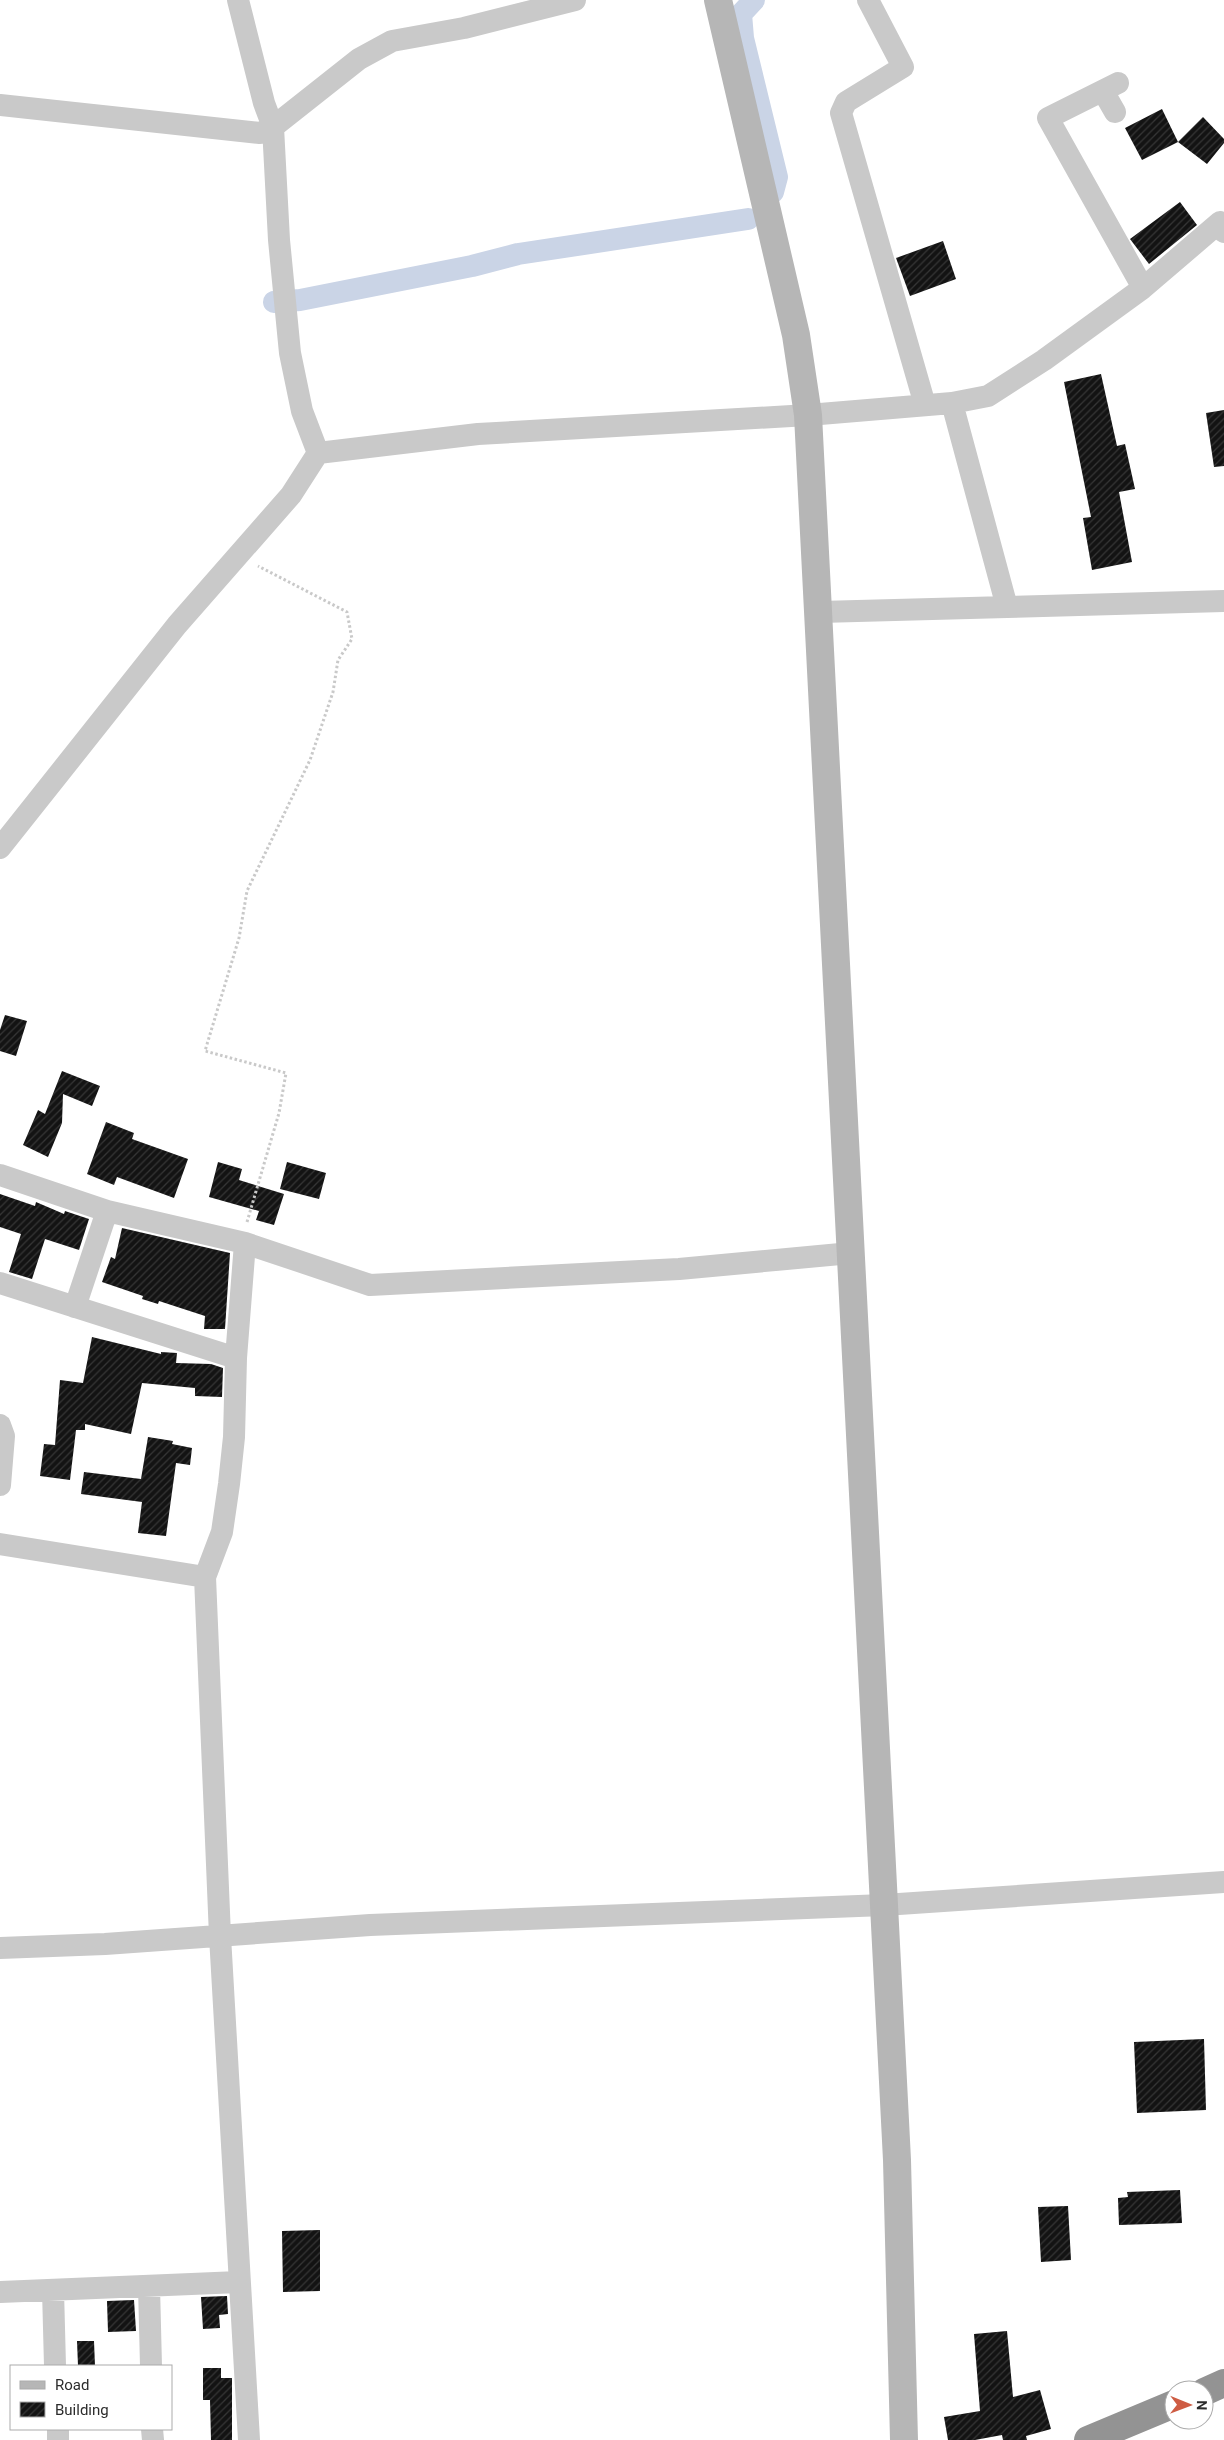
<svg xmlns="http://www.w3.org/2000/svg" width="1224" height="2440" viewBox="0 0 1224 2440" font-family="Roboto,sans-serif">
<style>
.lines{fill:none;stroke-linecap:round;stroke-linejoin:round}
.canal{stroke:#cad4e6;stroke-width:22}
.building{fill:url(#building-hatch)}
.path{stroke:#c9c9c9;stroke-width:3;stroke-dasharray:2.5 2.5;stroke-linecap:butt}
.street{stroke:#c9c9c9;stroke-width:22}
.secondary{stroke:#b6b6b6;stroke-width:28}
.highway{stroke:#939393;stroke-width:28}
</style>
<defs>
<pattern id="building-hatch" width="6" height="6" patternUnits="userSpaceOnUse" patternTransform="scale(1.25)"><rect width="6" height="6" fill="#131313"/><path d="M-1 1l2-2M0 6l6-6M5 7l2-2" fill="none" stroke="#363636"/></pattern>
</defs>
<rect width="100%" height="100%" fill="#fff"/>
<g class="lines">
<path class="canal" d="M754 0 741 14 743 38 777 177 773 192
M274 302 300 300 472 266 518 254 748 219"/>
</g>
<path class="building" d="M1162 109 1178 142 1142 160 1125 128Z
M1203 117 1224 139V143L1207 164 1178 142Z
M1180 202 1197 225 1149 264 1130 239Z
M943 241 956 279 910 296 896 258Z
M1101 374 1117 446 1125 444 1135 489 1119 492 1132 562 1092 570 1083 518 1091 517 1064 382Z
M1224 410V466L1214 467 1206 413Z
M5 1015 27 1021 16 1056 0 1051V1030Z
M62 1071 100 1086 92 1106 63 1094 62 1123 48 1157 23 1145 38 1110 45 1114Z
M106 1122 134 1133 132 1139 188 1159 174 1198 117 1177 114 1185 87 1174Z
M218 1162 242 1169 239 1180 284 1194 274 1225 256 1220 259 1211 209 1197Z
M287 1162 326 1173 319 1199 280 1189Z
M0 1194 35 1206 36 1202 64 1214 65 1211 89 1219 79 1250 45 1239 32 1279 9 1272 21 1234 0 1227Z
M122 1228 230 1253 225 1329H204L205 1316 159 1301 158 1304 142 1299 143 1296 102 1282 111 1257 115 1259Z
M92 1337 161 1354V1352L177 1353 176 1363 211 1364 223 1368 222 1397 195 1396V1388L142 1383 131 1434 85 1424V1430H76L70 1480 40 1476 44 1444 55 1445 60 1380 83 1383Z
M148 1437 173 1441 172 1444 192 1448 190 1465 176 1463 166 1536 138 1533 142 1502 81 1494 84 1472 141 1479Z
M1204 2039 1206 2110 1137 2113 1134 2042Z
M1180 2190 1182 2223 1119 2225 1118 2198 1128 2197 1127 2192Z
M1068 2206 1071 2260 1041 2262 1038 2207Z
M320 2230V2291L283 2292 282 2231Z
M227 2296 228 2314 219 2315 220 2328 203 2329 201 2297Z
M134 2300 136 2331 108 2332 107 2301Z
M1007 2331 1013 2397 1040 2390 1051 2429 1026 2436 1027 2440H1003L1002 2435 975 2440H948L944 2417 980 2411 974 2334Z
M77 2341H94L95 2366H78Z
M203 2368H221V2378H232V2440H211L210 2400H203Z"/>
<g class="lines">
<path class="path" d="M247 1222 279 1113 286 1073 205 1051 239 938 247 891 310 760 333 692 338 660 352 639 347 612 258 566"/>
<path class="street" d="M238 0 264 103 273 127 279 240 290 353 302 411 318 453
M868 0 903 67 846 102 841 113 925 405
M1118 83 1048 118 1143 288
M1103 91 1115 112
M0 105 260 133 273 127 359 59 392 41 464 28 575 0
M952 403 988 396 1044 360 1143 288 1220 222 1224 232
M820 612 1007 607
M0 848 177 625 291 495 318 453 478 434 808 415 952 403 1007 607 1224 601
M0 1175 107 1211 245 1243 370 1285 679 1269 851 1253
M245 1243 236 1358 234 1437 229 1484 222 1532 205 1577 220 1936 249 2440
M0 1283 236 1358
M75 1307 107 1211
M0 1425 4 1436 0 1485
M0 1544 205 1577
M0 1948 105 1944 370 1925 884 1905 1224 1882
M149 2286 151 2366
M53 2290 55 2366
M0 2292 239 2282
M58 2429V2440
M152 2429 153 2440"/>
<path class="secondary" d="M718 0 796 335 808 415 897 2160 904 2440"/>
<path class="highway" d="M1204 2392 1224 2383
M1088 2440 1174 2404"/>
</g>
<rect x="10" y="2365" width="162" height="65" fill="#ffffff" stroke="#ababab"/>
<rect x="20" y="2381" width="25" height="8" fill="#b6b6b6" stroke="#ababab"/>
<text x="55" y="2390" font-size="15" fill="#2c2c2c">Road</text>
<rect x="20" y="2402" width="25" height="15" fill="url(#building-hatch)" stroke="#ababab"/>
<text x="55" y="2415" font-size="15" fill="#2c2c2c">Building</text>
<g transform="translate(1189 2405) rotate(91)"><circle r="24" fill="#ffffff" stroke="#ababab"/>
<path d="M0-4L9 19L0 12L-9 19Z" fill="#ce5c43"/>
<text y="-8" font-size="14" font-weight="bold" text-anchor="middle" fill="#2c2c2c">N</text>
</g>
</svg>
